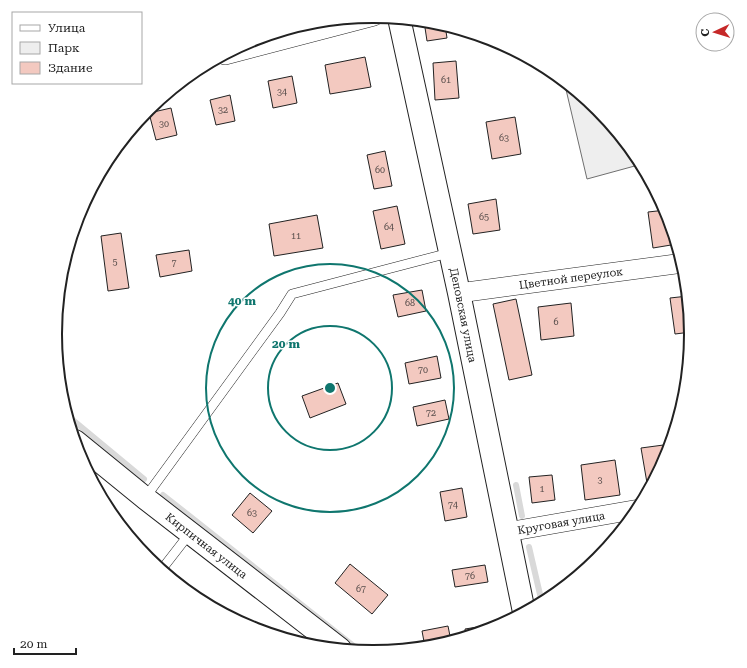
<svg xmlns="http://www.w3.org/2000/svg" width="747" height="668" viewBox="0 0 747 668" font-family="'Roboto Serif',serif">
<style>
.green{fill:#eee;stroke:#6f6f6f}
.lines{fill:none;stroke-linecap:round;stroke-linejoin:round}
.stream{stroke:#d9d9d9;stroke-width:6}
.building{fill:#f3c9c0;stroke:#222}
.lane-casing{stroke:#222;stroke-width:10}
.street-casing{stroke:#222;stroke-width:20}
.secondary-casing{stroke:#222;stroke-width:24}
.lane{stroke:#fff;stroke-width:9}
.street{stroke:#fff;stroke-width:19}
.secondary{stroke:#fff;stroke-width:22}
.ring{fill:none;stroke:#0f766e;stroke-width:2}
.labels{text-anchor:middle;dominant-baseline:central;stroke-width:3;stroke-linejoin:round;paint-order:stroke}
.number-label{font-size:9px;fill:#564c4a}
.street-label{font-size:11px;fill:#222;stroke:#fff}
.rim{fill:none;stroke:#222;stroke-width:2}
.centre{fill:#0f766e;stroke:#fff;stroke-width:2}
.ring-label{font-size:12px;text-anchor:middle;font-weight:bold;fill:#0f766e;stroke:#fff;stroke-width:3;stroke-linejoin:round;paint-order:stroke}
</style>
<rect width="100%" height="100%" fill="#fff"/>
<path class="green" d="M564 81 599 109 638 158 642 164 587 179Z"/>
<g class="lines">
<path class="stream" d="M68 416 144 479
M516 485 522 516
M163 495 360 651
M529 547 542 603"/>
</g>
<path class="building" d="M424 21 436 22 445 25 447 38 427 41Z
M365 57 371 87 330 94 325 65Z
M456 61 459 98 435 100 433 63Z
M292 76 297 103 273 108 268 81Z
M230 95 235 121 216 125 210 100Z
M171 108 177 135 156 140 149 113Z
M515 117 521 154 492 159 486 122Z
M385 151 392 186 374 189 367 155Z
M496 199 500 230 473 234 468 204Z
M397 206 405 244 381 249 373 211Z
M666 210 677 244 653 248 648 212Z
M317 215 323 248 274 256 269 224Z
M121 233 129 288 108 291 101 236Z
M189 250 192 271 160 277 156 255Z
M422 290 426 311 398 317 393 295Z
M688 296 691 332 675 334 670 298Z
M516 299 532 375 509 380 493 304Z
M571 303 574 336 541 340 538 307Z
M437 356 441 378 409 384 405 363Z
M338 383 346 404 310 418 302 396Z
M445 400 449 419 417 426 413 407Z
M671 444 667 456 653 483H647L641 448Z
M615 460 620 495 585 500 581 465Z
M552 475 555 500 532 503 529 477Z
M462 488 467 517 445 521 440 492Z
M250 493 272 511 253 533 232 515Z
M350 564 388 595 372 614 335 583Z
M485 565 488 582 455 587 452 570Z
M496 624V627L495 628 466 637 465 629Z
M448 626 451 641 435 646 425 647 422 631Z"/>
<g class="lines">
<g class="lane-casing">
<path id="lane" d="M145 498 280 313 292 294 449 253
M162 569 190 533"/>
</g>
<g class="street-casing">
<g id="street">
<path d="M225 55 374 16"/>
<path id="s1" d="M459 293 683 263"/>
<path id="s2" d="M508 532 639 509"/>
</g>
</g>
<g class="secondary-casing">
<g id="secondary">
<path id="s3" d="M399 18 459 293 524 612"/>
<path id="s4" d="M75 441 145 498 340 649"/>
</g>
</g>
<use href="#lane" class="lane"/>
<use href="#street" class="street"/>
<use href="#secondary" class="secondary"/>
</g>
<g class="ring">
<circle cx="330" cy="388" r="62"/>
<circle cx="330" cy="388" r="124"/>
</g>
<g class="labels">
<g class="number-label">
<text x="446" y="80">61</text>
<text x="282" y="92">34</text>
<text x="223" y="110">32</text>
<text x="164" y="124">30</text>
<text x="504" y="138">63</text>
<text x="380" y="170">60</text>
<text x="484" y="217">65</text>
<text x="389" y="227">64</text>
<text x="296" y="236">11</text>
<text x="115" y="262">5</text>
<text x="174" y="263">7</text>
<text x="410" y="303">68</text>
<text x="556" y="322">6</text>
<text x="423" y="370">70</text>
<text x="431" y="413">72</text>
<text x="600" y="480">3</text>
<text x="542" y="489">1</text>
<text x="453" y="505">74</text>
<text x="252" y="513">63</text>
<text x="470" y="576">76</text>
<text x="361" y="589">67</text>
</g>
<g class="street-label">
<text stroke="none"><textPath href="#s1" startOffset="113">Цветной переулок</textPath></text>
<text stroke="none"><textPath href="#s3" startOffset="304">Деповская улица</textPath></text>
<text stroke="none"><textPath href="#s2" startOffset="54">Круговая улица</textPath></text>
<text stroke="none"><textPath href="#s4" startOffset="168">Кирпичная улица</textPath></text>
</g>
</g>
<path d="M0 0H747V668H0ZM62 334a311 311 0 1 1 622 0a311 311 0 1 1-622 0Z" fill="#fff" fill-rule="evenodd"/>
<path class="rim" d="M62 334a311 311 0 1 1 622 0a311 311 0 1 1-622 0Z"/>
<circle cx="330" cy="388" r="6" class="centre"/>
<g class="ring-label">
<text x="242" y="305">40 m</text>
<text x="286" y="348">20 m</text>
</g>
<rect x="12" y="12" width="130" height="72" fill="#ffffff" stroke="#a7a7a7"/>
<rect x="20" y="25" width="20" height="6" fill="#ffffff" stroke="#a7a7a7"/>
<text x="48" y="32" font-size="12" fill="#222222">Улица</text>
<rect x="20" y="42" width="20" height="12" fill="#eeeeee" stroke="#a7a7a7"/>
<text x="48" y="52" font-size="12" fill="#222222">Парк</text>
<rect x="20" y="62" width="20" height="12" fill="#f3c9c0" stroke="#a7a7a7"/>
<text x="48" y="72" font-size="12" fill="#222222">Здание</text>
<g transform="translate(715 32) rotate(266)"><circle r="19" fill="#ffffff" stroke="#a7a7a7"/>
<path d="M0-3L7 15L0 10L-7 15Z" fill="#c62828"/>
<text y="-6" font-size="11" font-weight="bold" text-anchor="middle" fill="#222222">С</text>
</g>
<path d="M14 648v6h62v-6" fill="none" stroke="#222222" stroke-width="2"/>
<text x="20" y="648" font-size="12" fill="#222222" stroke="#ffffff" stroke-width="3" paint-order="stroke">20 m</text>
</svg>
